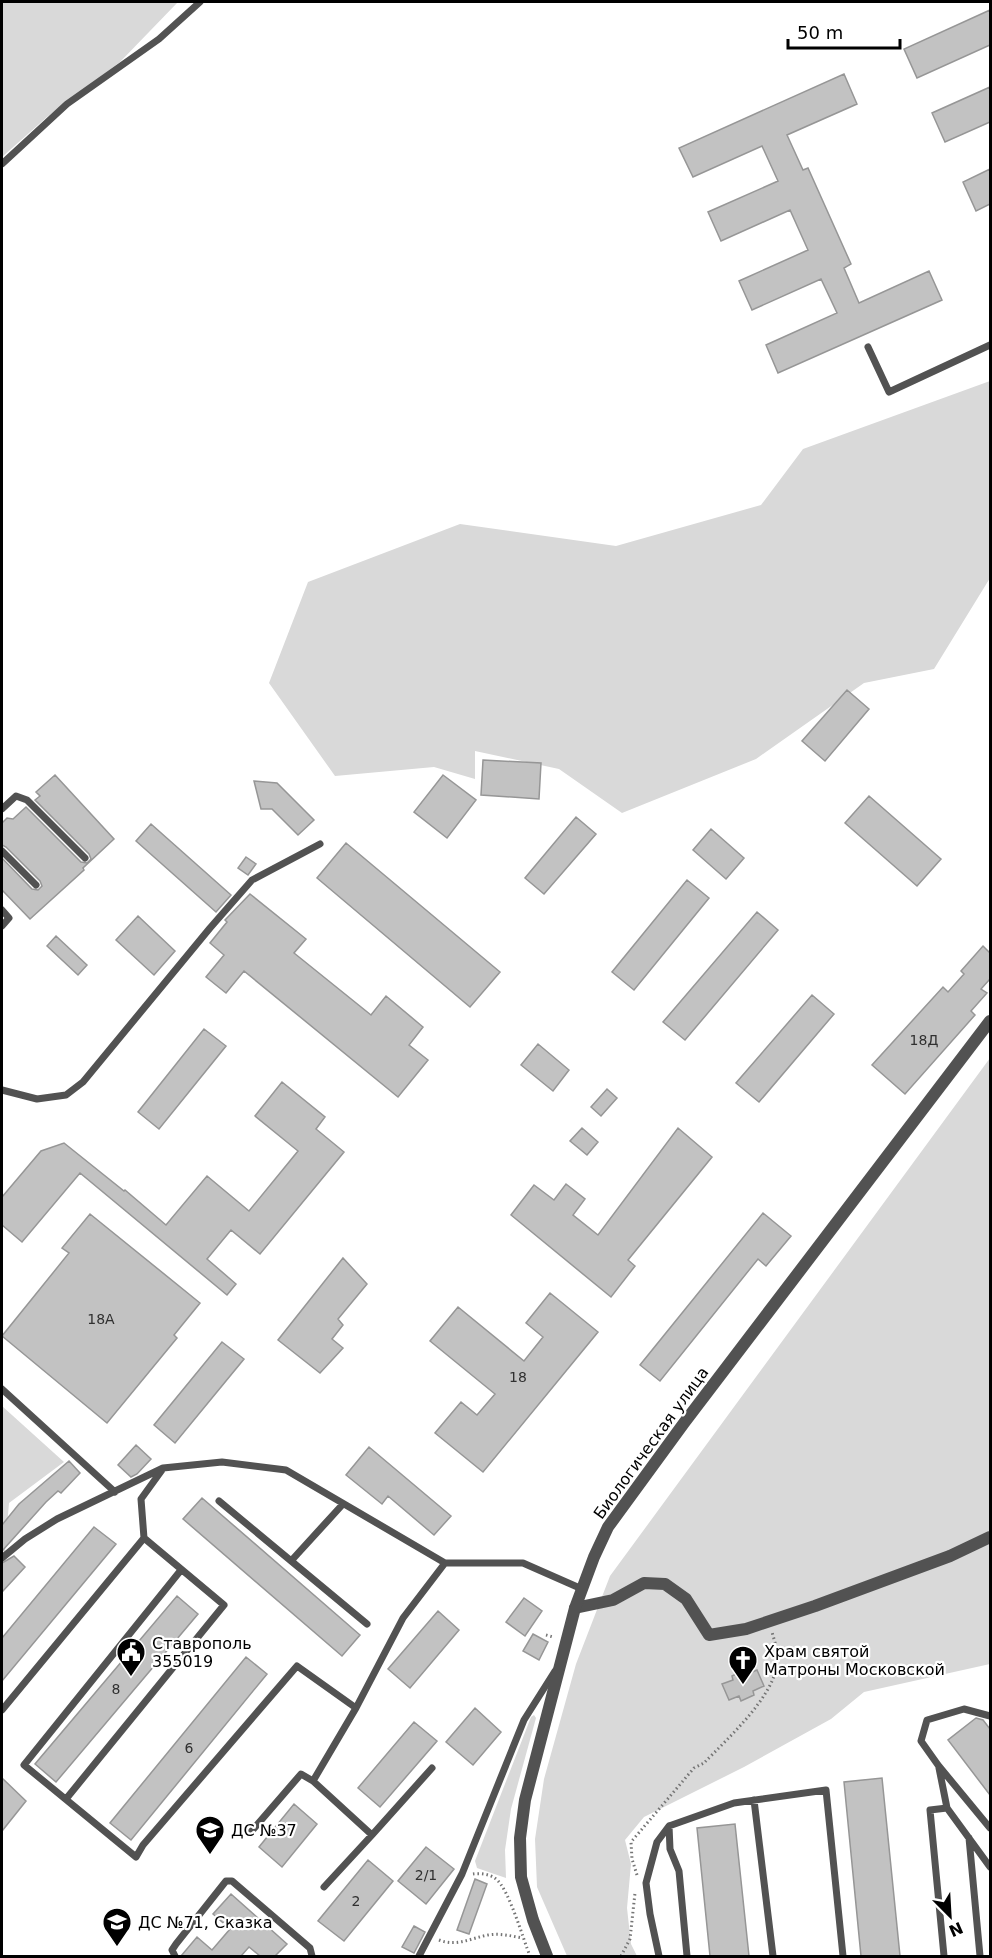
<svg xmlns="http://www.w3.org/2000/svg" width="992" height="1958" viewBox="0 0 992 1958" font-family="'DejaVu Sans',sans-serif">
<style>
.green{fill:#d9d9d9}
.building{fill:#c2c2c2;stroke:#969696;stroke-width:1.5}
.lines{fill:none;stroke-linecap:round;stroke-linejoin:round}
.path{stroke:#747474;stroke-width:3;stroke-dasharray:1.5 3;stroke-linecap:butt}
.service{stroke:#525252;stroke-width:7}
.minor{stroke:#525252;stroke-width:12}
.tertiary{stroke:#525252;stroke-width:12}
.labels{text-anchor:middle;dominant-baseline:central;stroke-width:4.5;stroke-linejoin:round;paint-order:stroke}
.number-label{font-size:14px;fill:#303030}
.street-label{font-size:16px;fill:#000;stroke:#fff}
.poi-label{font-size:16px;fill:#000;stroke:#fff;text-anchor:start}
</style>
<rect width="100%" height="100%" fill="#fff"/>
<path class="green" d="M2 2H178L120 62 47 117 2 157Z
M990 381V578L934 669 864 683 756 759 622 813 559 769 475 751V779L434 767 335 776 269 683 308 582 460 524 616 546 761 505 803 449Z
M990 1058V1664L864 1692 831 1719 744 1767 644 1817 625 1840 631 1864 627 1908 631 1944 637 1956H567L537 1887 535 1839 544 1779 576 1664 610 1576Z
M2 1406 64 1462 9 1503 5 1551 2 1552Z
M534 1715 536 1718 511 1809 505 1850 506 1878 477 1868 475 1861 531 1717Z"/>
<path class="building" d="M990 10V45L917 78 904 49Z
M844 74 857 104 787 135 803 170 808 168 851 264 844 268 859 303 929 271 942 300 778 373 766 345 837 313 821 279 752 310 739 281 808 250 790 210 721 241 708 212 778 181 762 146 693 177 679 148Z
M990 87V122L945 142 932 113Z
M990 169V204L976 211 963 182Z
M847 690 869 709 825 761 802 741Z
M483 760 541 763 539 799 481 795Z
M55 775 114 839 83 868 84 870 30 919 2 890V858L32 889 38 890 42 886 40 881 6 847 2 845V823L7 818 13 819 26 807 81 862 87 863 91 859 89 854 35 800 40 796 36 792Z
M443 775 476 800 447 838 414 812Z
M254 781 277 783 314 820 298 835 272 809H261Z
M869 796 941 859 917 886 845 823Z
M576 817 596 834 544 894 525 878Z
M151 824 231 895 216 912 136 841Z
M711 829 744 858 726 879 693 850Z
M346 843 500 972 470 1007 317 878Z
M246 857 256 864 248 875 238 868Z
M687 880 709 898 634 990 612 972Z
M250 894 306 939 294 953 371 1015 386 996 423 1027 409 1045 428 1060 398 1097 244 971 226 993 206 977 224 955 210 943 227 922 225 920Z
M757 912 778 930 685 1040 663 1022Z
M138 916 175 951 154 975 116 940Z
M56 936 87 965 78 975 47 946Z
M983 946 990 953V979L981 989 987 993 971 1011 975 1015 905 1094 872 1065 943 987 948 992 964 974 961 971Z
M812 995 834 1014 759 1102 736 1083Z
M204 1029 226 1046 159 1129 138 1112Z
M538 1044 569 1070 553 1091 521 1065Z
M282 1082 325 1117 316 1129 344 1152 260 1254 231 1230 207 1259 236 1284 227 1295 80 1173 22 1242 2 1225V1197L41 1151 64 1143 124 1191 125 1190 166 1225 207 1176 249 1211 298 1151 255 1116Z
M607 1089 617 1098 601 1116 591 1107Z
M582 1128 598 1142 587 1155 570 1141Z
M678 1128 712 1157 628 1260 635 1266 611 1297 511 1215 534 1185 554 1200 566 1184 585 1199 573 1215 598 1235Z
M763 1213 791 1236 766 1266 758 1259 660 1381 640 1365Z
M90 1214 200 1303 174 1335 177 1338 107 1423 2 1336 69 1253 62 1248Z
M343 1258 367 1284 338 1319 343 1325 332 1339 343 1348 320 1373 278 1340Z
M550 1293 598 1332 483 1472 435 1433 461 1402 477 1415 495 1394 430 1341 458 1307 524 1361 543 1337 526 1323Z
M222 1342 244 1359 175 1443 154 1425Z
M136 1445 151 1459 137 1474 131 1477 118 1465Z
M369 1447 451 1516 434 1535 388 1496 382 1504 346 1475Z
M69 1461 80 1473 61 1493 58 1491 46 1502 2 1551V1525L19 1504Z
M202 1498 360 1635 342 1656 183 1519Z
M94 1527 116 1544 2 1681V1638Z
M14 1556 25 1567 2 1592V1563Z
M177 1596 198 1614 56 1782 35 1764Z
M524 1598 542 1611 525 1636 506 1622Z
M438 1611 459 1630 410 1688 388 1669Z
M533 1634 548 1642 539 1660 523 1651Z
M246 1657 267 1674 131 1840 110 1823Z
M757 1670 764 1686 753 1691 754 1695 741 1701 739 1696 729 1700 722 1684 733 1680 732 1676 743 1671 745 1675Z
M475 1708 501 1732 473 1765 446 1742Z
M976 1718 983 1720 990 1729V1795L948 1740Z
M414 1722 437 1741 380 1807 358 1788Z
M2 1778 26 1801 2 1831Z
M882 1778 900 1956H861L844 1782Z
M294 1804 317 1824 282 1867 259 1847Z
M735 1824 749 1956H710L697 1828Z
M426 1847 454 1869 426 1904 398 1881Z
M368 1860 393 1881 344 1941 318 1921Z
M475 1879 487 1884 469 1934 457 1930Z
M231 1894 287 1944 275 1956H260L249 1947 241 1956H181L197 1937 212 1950 230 1929 213 1914Z
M414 1926 425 1932 414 1953 402 1947Z"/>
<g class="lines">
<path class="path" d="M546 1635 553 1637
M473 1874C480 1873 490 1874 496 1879 509 1889 523 1939 530 1956
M637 1875 632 1859 631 1842 694 1768 704 1763C727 1739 773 1698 777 1664 779 1653 775 1643 772 1632
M439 1940C457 1947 471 1938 488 1935 500 1933 511 1936 523 1938
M621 1956 630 1939 635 1893"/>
<path class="service" d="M2 164 67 104 159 39 200 2
M868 347 889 392 990 345
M2 809 16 796 27 800 85 858
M2 851 36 885
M2 910 9 918 2 926
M2 1090 37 1099 66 1095 83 1082 210 928 252 880 320 844
M2 1389 115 1492
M219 1501 367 1624
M2 1558 25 1539 57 1519 163 1468 222 1462 286 1470 445 1563H523L582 1589
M291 1561 343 1504
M181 1570 24 1765 136 1857 143 1845 297 1666 356 1708 403 1618 445 1563
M356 1708 313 1781 372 1835 432 1768
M2 1710 144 1538 141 1499 162 1470
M990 1716 964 1709 927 1720 921 1741 938 1765 990 1828
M939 1768 947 1808
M66 1799 224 1605 144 1538
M754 1800 773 1956
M250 1833 301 1774 313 1781
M969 1838 980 1956
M324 1887 372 1835
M175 1956 172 1950 176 1944 226 1881H232L310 1948 312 1956
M419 1956 462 1874 524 1720 555 1671
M659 1956 650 1914 646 1883 657 1842 669 1826
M687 1956 679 1871 670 1849 669 1826 734 1803 826 1790 843 1956
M944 1956 930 1810 947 1808 990 1867"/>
<path class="minor" d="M575 1608 613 1600 644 1583 665 1584 686 1599 709 1635 746 1629 815 1606 950 1556 990 1537"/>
<path class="tertiary" d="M547 1956 533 1920 521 1877 520 1838 525 1800 575 1608 594 1557 608 1527 684 1423 990 1021"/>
</g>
<defs>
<g id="civic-pin" transform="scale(1.5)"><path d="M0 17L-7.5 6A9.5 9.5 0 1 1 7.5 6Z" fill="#000" stroke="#fff"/><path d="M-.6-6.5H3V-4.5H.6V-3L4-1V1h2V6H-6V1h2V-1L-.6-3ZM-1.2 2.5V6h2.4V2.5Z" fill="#fff"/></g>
<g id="church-pin" transform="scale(1.5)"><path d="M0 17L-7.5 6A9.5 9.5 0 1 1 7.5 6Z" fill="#000" stroke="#fff"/><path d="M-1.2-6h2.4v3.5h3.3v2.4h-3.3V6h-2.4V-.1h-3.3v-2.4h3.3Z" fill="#fff"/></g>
<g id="school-pin" transform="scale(1.5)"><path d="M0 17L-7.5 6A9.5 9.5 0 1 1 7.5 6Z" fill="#000" stroke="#fff"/><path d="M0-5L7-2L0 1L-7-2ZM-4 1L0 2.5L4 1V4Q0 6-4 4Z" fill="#fff"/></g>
</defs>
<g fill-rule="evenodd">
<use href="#civic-pin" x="131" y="1652"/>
<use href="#church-pin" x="743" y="1660"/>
<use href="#school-pin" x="210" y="1830"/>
<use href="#school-pin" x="117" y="1922"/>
</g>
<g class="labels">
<g class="number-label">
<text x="924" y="1040">18Д</text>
<text x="101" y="1319">18А</text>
<text x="518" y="1377">18</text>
<text x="116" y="1689">8</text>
<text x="189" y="1748">6</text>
<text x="426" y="1875">2/1</text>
<text x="356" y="1901">2</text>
</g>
<g class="street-label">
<text transform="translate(651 1443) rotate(-54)">Биологическая улица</text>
</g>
<g class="poi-label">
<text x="152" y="1643">Ставрополь<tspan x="152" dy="18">355019</tspan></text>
<text x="764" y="1651">Храм святой<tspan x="764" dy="18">Матроны Московской</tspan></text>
<text x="231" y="1830">ДС №37</text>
<text x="138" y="1922">ДС №71, Сказка</text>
</g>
</g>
<rect width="992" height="1958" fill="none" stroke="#000000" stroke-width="6"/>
<g transform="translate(950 1916) rotate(156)" stroke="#ffffff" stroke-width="4.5" paint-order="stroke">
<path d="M0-4.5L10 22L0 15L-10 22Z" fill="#000000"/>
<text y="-9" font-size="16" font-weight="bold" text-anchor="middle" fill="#000000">N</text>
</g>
<path d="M788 39v9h112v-9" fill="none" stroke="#000000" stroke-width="3"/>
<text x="797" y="39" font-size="18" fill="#000000" stroke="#ffffff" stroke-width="4.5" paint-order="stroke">50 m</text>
</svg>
